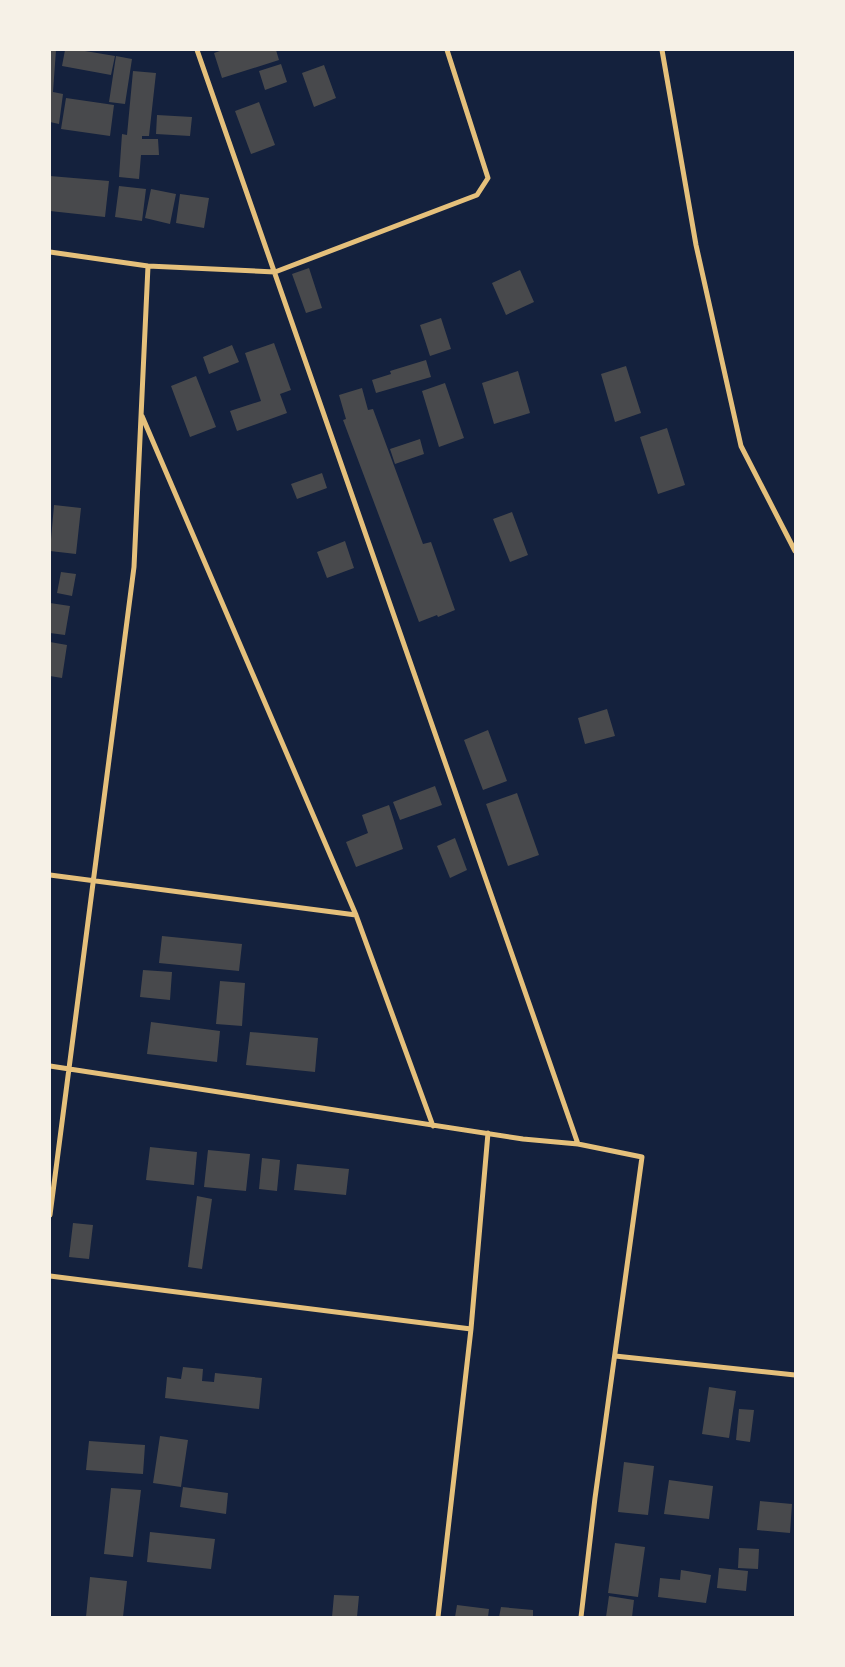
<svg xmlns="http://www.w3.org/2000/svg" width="845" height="1667" viewBox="0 0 845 1667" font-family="Lato,sans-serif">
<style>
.building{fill:#48494c}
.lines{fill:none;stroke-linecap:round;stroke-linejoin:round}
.minor{stroke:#e5c07b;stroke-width:5}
</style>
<rect width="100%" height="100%" fill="#14213d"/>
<path class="building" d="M50 50H56L53 92 63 94 59 124 50 122Z
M65 50H79L115 56 111 75 62 66Z
M223 50H276L279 60 222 78 214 53Z
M116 56 132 59 125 104 109 102Z
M281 64 287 82 265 90 259 71Z
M324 65 336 98 314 107 302 73Z
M133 71 156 73 149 136H142V139H158L159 155H141L139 179 119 177 122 134 127 135Z
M66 98 114 105 110 136 61 129Z
M259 102 275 145 251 154 235 111Z
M157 115 192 117 190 136 156 134Z
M50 176 109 181 105 217 50 211Z
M119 186 146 189 142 221 115 217Z
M151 189 176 194 170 224 145 218Z
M180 194 209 198 204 228 176 223Z
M309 268 322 308 306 313 292 274Z
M520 270 534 302 506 315 492 283Z
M441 318 451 349 430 356 420 325Z
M274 343 291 390 280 394 287 413 237 431 230 411 261 401 245 353Z
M232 345 239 362 209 374 203 357Z
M426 360 431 377 376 393 372 380 391 374 390 371Z
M626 366 641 413 615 422 601 374Z
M518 371 530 413 494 424 482 383Z
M196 376 216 427 190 437 171 386Z
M445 383 464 438 439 447 422 391Z
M362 388 368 410 373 409 423 544 431 542 455 610 438 617 437 615 419 622 343 420 346 419 339 395Z
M667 428 685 485 658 494 640 437Z
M420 439 424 454 395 464 390 449Z
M322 473 327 488 297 499 291 484Z
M54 505 81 508 76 554 50 551Z
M512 512 528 555 510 562 493 519Z
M345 541 354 568 327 578 317 552Z
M61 572 76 574 72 596 57 593Z
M50 603 70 606 65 635 50 633Z
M50 642 67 645 62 678 50 676Z
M607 709 615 736 585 744 578 718Z
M488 730 507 781 483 790 464 740Z
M435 786 442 805 400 820 393 802Z
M517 793 539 855 508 866 486 804Z
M389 805 403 849 356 867 346 842 368 833 362 815Z
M455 838 467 870 450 878 437 846Z
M162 936 242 944 239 971 159 963Z
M143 970 172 972 170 1000 140 997Z
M220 981 245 983 242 1026 216 1024Z
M151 1022 220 1031 217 1062 147 1054Z
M250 1032 318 1038 315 1072 246 1065Z
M150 1147 197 1152 194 1185 146 1180Z
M208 1150 250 1154 246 1191 204 1187Z
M262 1158 280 1160 277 1191 259 1189Z
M297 1164 349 1169 346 1195 294 1190Z
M197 1196 212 1199 202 1269 188 1267Z
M73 1223 93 1225 89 1259 69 1257Z
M183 1367 203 1369 202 1381 214 1382 215 1373 262 1378 259 1409 165 1398 167 1377 181 1379Z
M709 1387 736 1391 729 1438 702 1434Z
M739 1409 754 1410 750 1442 736 1440Z
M160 1436 188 1440 181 1487 153 1483Z
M89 1441 145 1445 143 1474 86 1470Z
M624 1462 654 1466 648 1515 618 1512Z
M669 1480 713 1486 709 1519 664 1514Z
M183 1487 228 1493 226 1514 180 1507Z
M111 1488 141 1490 133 1557 104 1554Z
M760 1501 792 1504 790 1533 757 1530Z
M150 1532 215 1539 211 1569 147 1562Z
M615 1543 645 1547 638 1597 608 1593Z
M739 1548 759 1549 758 1569 738 1568Z
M719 1568 748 1571 746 1591 717 1588Z
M681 1570 711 1575 706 1603 658 1597 660 1578 680 1580Z
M90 1577 127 1581 123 1617H86Z
M334 1595 359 1596 357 1617H332Z
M609 1596 634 1600 632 1617H606Z
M457 1605 489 1609 488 1617H455Z
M501 1607 533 1610V1617H499Z"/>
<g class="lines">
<path class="minor" d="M197 50 578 1144
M662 50 696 245 741 446 795 551
M50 252 148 266 275 272 477 195 488 178 447 50
M142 416 356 915 433 1126
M50 875 356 915
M50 1066 523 1139 578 1144 642 1157 595 1498 581 1617
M50 1215 134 567 148 266
M50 1276 471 1329
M615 1356 795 1375
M438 1617 471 1329 488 1133"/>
</g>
<rect width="845" height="1667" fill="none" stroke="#f6f1e7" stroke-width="102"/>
</svg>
